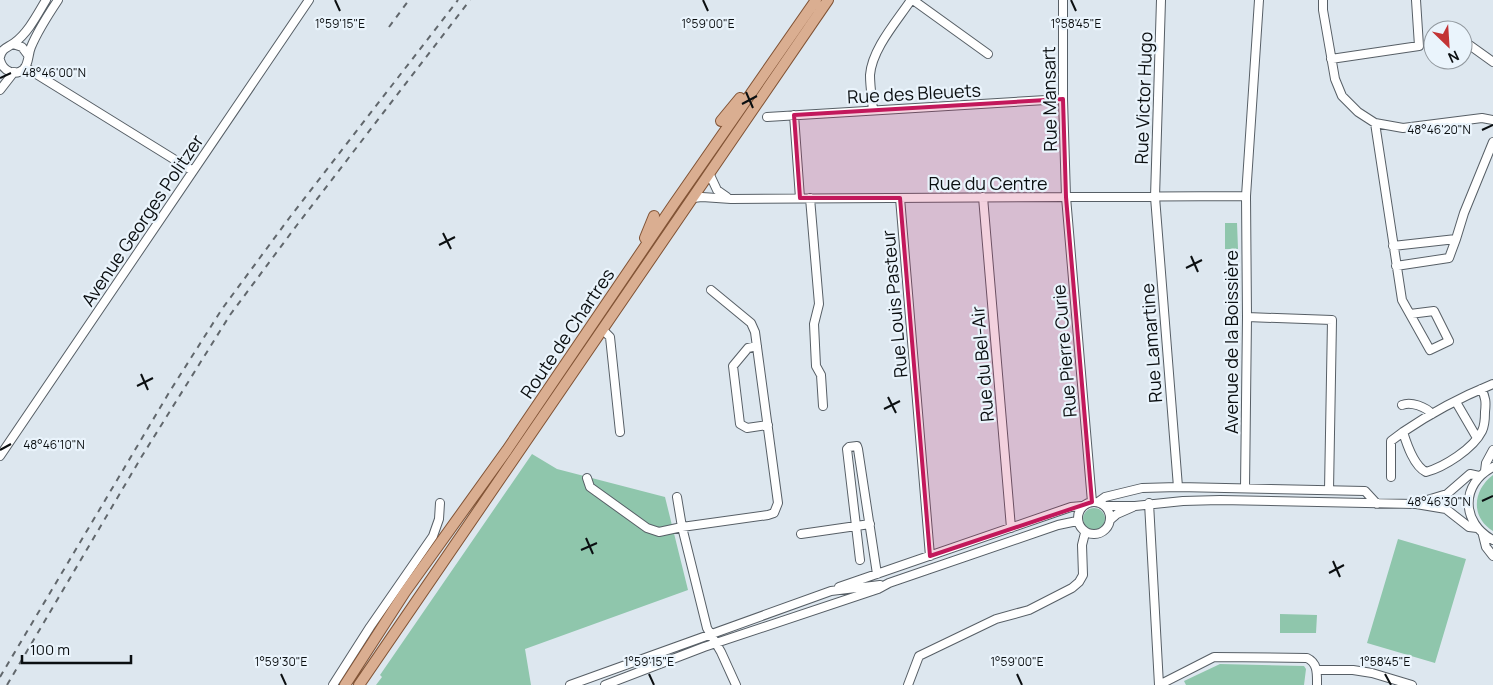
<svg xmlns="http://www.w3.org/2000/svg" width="1493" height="685" viewBox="0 0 1493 685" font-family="Manrope,sans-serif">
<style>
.green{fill:#8fc6ac}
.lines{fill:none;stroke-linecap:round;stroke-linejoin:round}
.minor-casing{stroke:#575f66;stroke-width:10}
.major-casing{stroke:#815335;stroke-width:12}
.minor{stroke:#fff;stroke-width:8}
.major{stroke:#daae91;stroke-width:10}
.rail{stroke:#61676c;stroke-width:2;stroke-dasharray:6 6;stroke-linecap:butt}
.marked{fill:#c2185b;fill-opacity:0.2;stroke:#c2185b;stroke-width:4;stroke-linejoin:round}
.ticks{fill:none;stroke:#0b0f11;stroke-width:2}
.labels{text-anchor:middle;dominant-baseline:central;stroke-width:4.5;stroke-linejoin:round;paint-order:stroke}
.street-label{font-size:18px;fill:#0b0f11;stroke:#eaf4fc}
.ticks-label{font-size:12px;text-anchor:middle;fill:#0b0f11;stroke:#eaf4fc;stroke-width:4.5;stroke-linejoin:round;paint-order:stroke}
</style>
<rect width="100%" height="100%" fill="#dde7ef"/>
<path class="green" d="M1225 223H1237L1238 249H1225Z
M532 454 557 469 665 497 688 590 525 649 531 685H376L382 677 380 675Z
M1493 475V531C1470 517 1473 490 1493 475Z
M1083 519a11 11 0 1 1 22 0a11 11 0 1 1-22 0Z
M1398 539 1466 559 1435 663 1367 643Z
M1280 614 1317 615 1316 633H1280Z
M1220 664 1304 666 1306 669 1304 685H1186L1184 681Z"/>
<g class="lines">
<g class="minor-casing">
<path id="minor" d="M913 0 988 54
M1063 0V99L1066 197 1092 502
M1161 0 1155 197 1178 487
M1323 0V10L1335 79 1342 96 1358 112 1375 123 1403 128 1482 118 1493 120
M13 44 22 47 28 55
M1468 44 1493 62
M0 57C2 48 7 48 14 43 28 33 37 15 46 0
M1331 59 1419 46 1416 0
M0 60C3 71 15 77 24 69 29 63 28 54 31 47 38 30 48 15 58 0
M25 67 193 171
M0 90 14 72
M873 110C872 99 870 86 870 75 872 49 897 21 911 0
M794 115 800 198
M767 117 1063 99
M1375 123 1402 300 1430 350 1449 341 1434 311 1410 314
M710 175 717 190 727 197
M983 197 1011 528
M693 198 702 197 731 199 1246 196
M810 198 819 304 814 324 816 366 821 375 823 406
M900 198 930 556
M1456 239 1464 213 1493 142
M1393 246 1456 239 1449 258 1396 266
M1247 317 1332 320 1329 490
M603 330 610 337 620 432
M757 346 748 348 733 366 740 424 747 428 768 425
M1481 389C1486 397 1486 403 1485 412 1485 418 1485 425 1482 431 1473 449 1444 467 1426 472 1414 466 1407 445 1403 432 1431 413 1461 397 1493 384
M1456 402 1477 438
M1402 405C1411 401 1426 407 1432 414
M0 456 309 0
M1493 467C1460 484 1461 523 1493 540
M1485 471 1486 463 1493 450
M1391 477V441L1403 432
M587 478 590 487 647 528 659 532 682 527 768 515 774 513 778 503 755 332 751 323 711 290
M1245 488 1247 317 1246 196 1259 0
M677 497 682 527 707 628 721 652 736 685
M1078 518a16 16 0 1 1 32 0a16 16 0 1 1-32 0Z
M1098 502 1105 497 1142 488 1178 487 1365 491 1377 504
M1149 503 1159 685 1214 657 1307 658C1318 663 1317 674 1317 685
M1416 504 1446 509 1469 527 1477 528
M1105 506H1135L1183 501 1220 500 1414 504 1447 494 1470 474 1479 476
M1110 520 1117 514 1133 507
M801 534 870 524
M1483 535 1486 547 1493 556
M860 560 847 449 849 447 857 446 858 449 877 574
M839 587 1071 507 1082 506
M1317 670H1353L1372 673 1412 685
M333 685 370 627 433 536 439 519 440 503
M570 685 831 591 880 585
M605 685 704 647 878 589 889 583 1058 525 1077 521
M908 685 919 656 996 619 1029 610 1072 588 1079 582 1083 575 1082 545 1085 533"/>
</g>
<g class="major-casing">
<path id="major" d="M721 121 740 98
M645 238 654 216
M345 685 405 592 507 450 674 204 816 0
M359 685 828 0"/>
</g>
<use href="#minor" class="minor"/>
<use href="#major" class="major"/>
<path class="rail" d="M389 27 409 0
M0 677 170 391 222 309 290 217 458 0
M7 685 142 456 230 315 297 225 470 0"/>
</g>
<path class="marked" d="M1063 99 1066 197 1092 502 930 556 900 198H800L794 115Z"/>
<path class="ticks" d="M335 0 340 11M703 0 708 11M1071 0 1076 11M0 78 11 73M746 92 753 108M742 104 757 96M1482 130 1493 125M443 233 451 249M439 245 455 237M1191 256 1198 272M1186 268 1202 260M141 374 148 390M137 386 153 378M888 397 896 413M884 409 900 401M0 450 11 444M1482 501 1493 496M586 538 593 554M581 550 597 543M1333 561 1340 577M1329 573 1344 565M281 674 286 685M649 674 654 685M1017 674 1022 685M1385 674 1391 685"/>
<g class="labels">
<g class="street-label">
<text transform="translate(914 93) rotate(-3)">Rue des Bleuets</text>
<text transform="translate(1143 98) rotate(-88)">Rue Victor Hugo</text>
<text transform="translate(1049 99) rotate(-91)">Rue Mansart</text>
<text x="988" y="183">Rue du Centre</text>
<text transform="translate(142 220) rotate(-56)">Avenue Georges Politzer</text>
<text transform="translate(894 304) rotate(-95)">Rue Louis Pasteur</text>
<text transform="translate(567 333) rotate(-56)">Route de Chartres</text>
<text transform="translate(1231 342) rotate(-90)">Avenue de la Boissière</text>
<text transform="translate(1151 343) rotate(-94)">Rue Lamartine</text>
<text transform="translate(1064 351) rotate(-95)">Rue Pierre Curie</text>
<text transform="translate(982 364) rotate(-95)">Rue du Bel-Air</text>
</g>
</g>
<g class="ticks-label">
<text x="340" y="28">1°59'15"E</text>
<text x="708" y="28">1°59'00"E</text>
<text x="1076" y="28">1°58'45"E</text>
<text x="54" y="77">48°46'00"N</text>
<text x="1439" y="134">48°46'20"N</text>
<text x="54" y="449">48°46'10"N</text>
<text x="1439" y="506">48°46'30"N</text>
<text x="281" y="666">1°59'30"E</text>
<text x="649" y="666">1°59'15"E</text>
<text x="1017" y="666">1°59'00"E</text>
<text x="1385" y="666">1°58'45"E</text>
</g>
<g transform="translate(1448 45) rotate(155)"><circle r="24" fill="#eaf4fc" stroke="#91989e"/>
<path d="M0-4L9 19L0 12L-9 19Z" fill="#c33435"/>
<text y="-8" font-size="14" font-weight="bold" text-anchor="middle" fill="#0b0f11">N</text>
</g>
<path d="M22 655v8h109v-8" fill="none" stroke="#0b0f11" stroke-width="2.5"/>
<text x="30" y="655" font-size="15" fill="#0b0f11" stroke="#eaf4fc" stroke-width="4" paint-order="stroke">100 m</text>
</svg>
